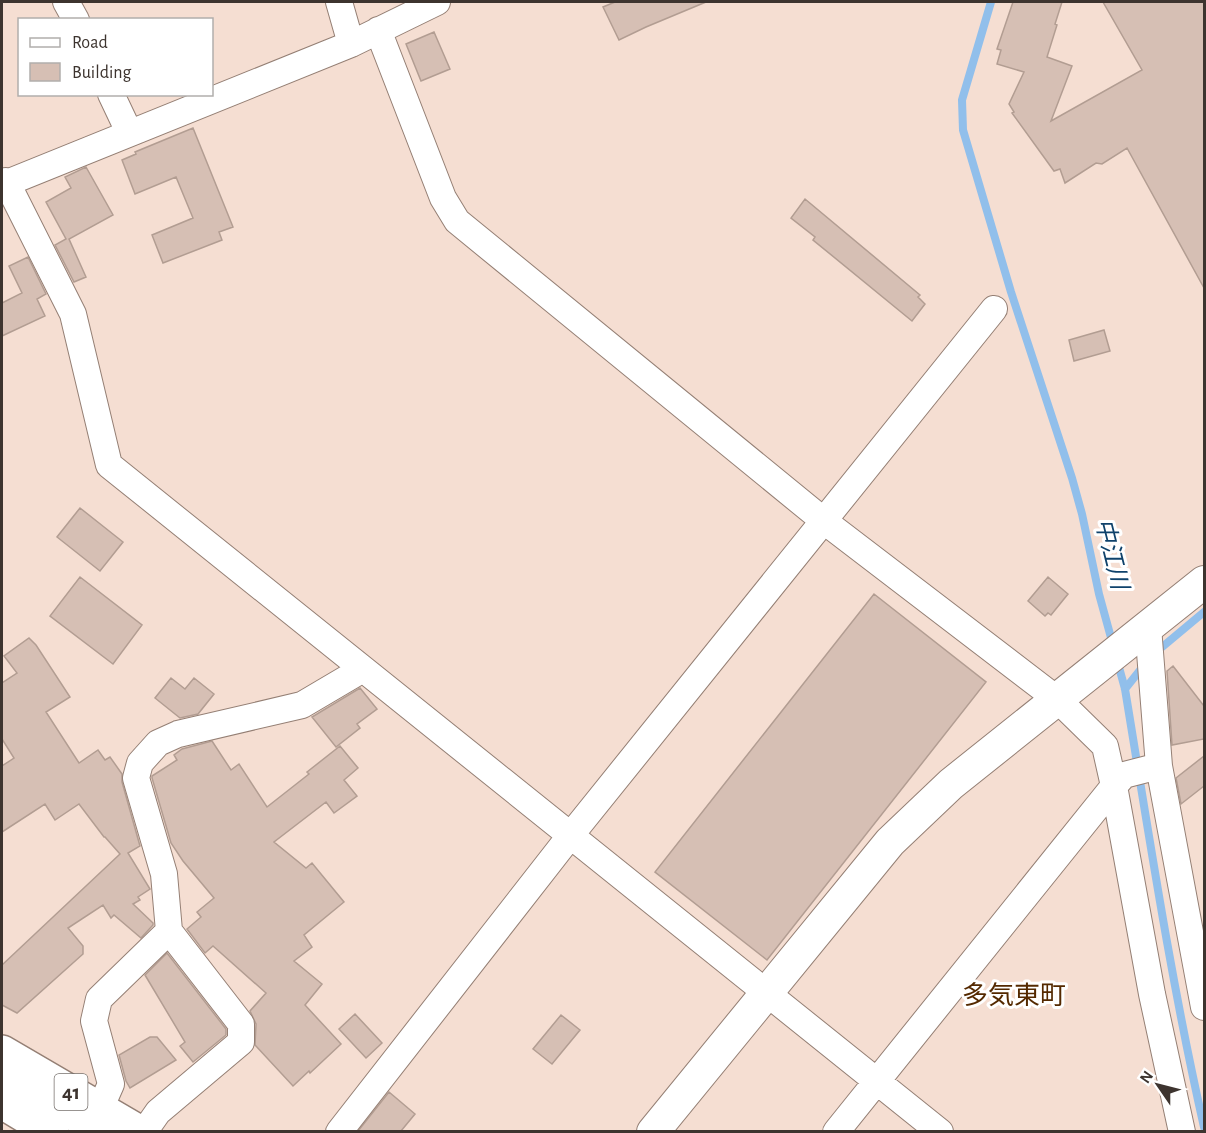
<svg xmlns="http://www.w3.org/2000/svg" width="1206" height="1133" viewBox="0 0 1206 1133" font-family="'Alegreya Sans','Noto Sans JP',sans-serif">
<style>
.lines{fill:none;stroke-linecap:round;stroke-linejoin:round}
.stream{stroke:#91bfeb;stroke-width:8}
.building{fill:#d6bfb4;stroke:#b29d92;stroke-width:1.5}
.minor-casing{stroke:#947f74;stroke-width:28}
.tertiary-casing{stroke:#947f74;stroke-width:34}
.trunk-casing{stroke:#947f74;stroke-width:36}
.motorway-casing{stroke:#947f74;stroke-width:36}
.minor{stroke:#fff;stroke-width:26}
.tertiary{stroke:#fff;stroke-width:32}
.trunk{stroke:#fff;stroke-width:33}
.motorway{stroke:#fff;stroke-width:33}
.labels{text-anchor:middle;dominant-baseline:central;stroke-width:6;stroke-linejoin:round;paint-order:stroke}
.shield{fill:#fff;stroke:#77716d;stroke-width:1.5}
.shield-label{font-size:21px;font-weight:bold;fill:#3d342f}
.water-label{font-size:24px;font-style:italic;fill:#0f426b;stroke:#fff}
.quarter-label{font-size:26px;fill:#542900;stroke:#fff}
</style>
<rect width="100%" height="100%" fill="#f5ded2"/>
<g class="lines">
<path class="stream" d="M991 2 962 100 963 130 1011 292 1072 478 1082 514 1099 594 1113 645
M1155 653 1204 612
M1117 660 1125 689C1149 835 1171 982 1204 1127
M1125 689 1145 664"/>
</g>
<path class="building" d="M615 2H706L646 27 619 40 603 7Z
M1013 2H1062L1055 24 1057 25 1047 57 1072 66 1051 121 1142 70 1103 2H1204V288L1127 148 1102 164 1096 163 1065 183 1060 169 1054 171 1012 113 1014 112 1009 104 1024 72 997 64 1001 50 997 49Z
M434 32 450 69 421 81 406 44Z
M193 128 233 227 219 232 222 240 163 263 152 235 193 218 176 177 135 194 122 160 136 154 135 152Z
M86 167 113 215 69 239 86 277 74 282 55 245 66 239 46 202 71 188 65 177Z
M805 199 920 295 918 297 925 304 912 321 813 240 815 237 791 218Z
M28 257 46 294 37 299 45 316 2 336V303L22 293 9 266Z
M1104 330 1110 351 1074 361 1069 340Z
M80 508 123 542 100 571 57 537Z
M80 577 142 625 113 664 50 616Z
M1048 577 1068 594 1051 615 1048 613 1045 616 1028 601Z
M874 594 986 682 767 960 655 872Z
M29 638 36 645 70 697 46 712 79 763 98 750 105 760 110 757 122 774V782L140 846 128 853 150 889 138 897 140 900 133 904 153 923V925L141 938 114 915 111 918 103 905 68 928 83 946V954L17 1013 2 1005V965L120 854 105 837H104L79 804 55 820 45 804 2 832V766L14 758 2 739V683L17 673 4 656Z
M1173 666 1204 706V739L1172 745 1167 671Z
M171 678 185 689 194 678 214 694 198 714 180 718 155 698Z
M360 688 377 709 357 724 360 728 336 747 312 717Z
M212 741 231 770 239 764 267 807 309 774 307 772 340 746 358 768 344 780 357 796 334 813 326 802 274 842 306 868 312 863 344 902 304 935 312 947 294 961 322 984 305 1005 341 1044 310 1073 309 1071 293 1086 255 1045 256 1024 250 1011 266 993 213 946 205 953 187 929 201 917 197 912 214 898 183 861 171 843 152 778V776L177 760 174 755 182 749Z
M1204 756V786L1181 804 1176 778Z
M167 953 226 1029V1035L193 1062 180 1046 185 1042 145 975Z
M355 1014 382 1043 366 1058 339 1029Z
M561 1015 580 1030 552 1064 533 1049Z
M150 1037H157L176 1060 130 1088 126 1081 119 1055Z
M389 1092 415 1114 401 1131H358Z"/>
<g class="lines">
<g class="minor-casing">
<path id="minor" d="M66 2 76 20
M339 2 351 44
M378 30 443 198 457 221 824 521 1058 700 1105 746 1114 786 1152 994 1182 1132
M111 94 129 132
M6 181 73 314 109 465 940 1132
M2 185 351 44 437 2
M1148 627 1159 766 1204 1007
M100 1109 111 1084 94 1021 99 999 169 931
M144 1132 158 1112 241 1042V1024L169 931 164 874 136 778 140 763 158 743 178 734 302 705 363 669
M339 1132 570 836 994 309
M836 1132 1114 786 1124 775 1159 766"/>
</g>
<g class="tertiary-casing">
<path id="tertiary" d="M653 1132 890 842 951 784 1204 582"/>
</g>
<g class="trunk-casing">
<path id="trunk" d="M2 1052 139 1132"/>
</g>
<g class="motorway-casing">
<path id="motorway" d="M2 1073 106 1132
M2 1102 52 1132"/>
</g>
<use href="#minor" class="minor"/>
<use href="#tertiary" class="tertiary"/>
<use href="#trunk" class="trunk"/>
<use href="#motorway" class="motorway"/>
</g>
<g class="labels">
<rect class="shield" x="54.5" y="1074" width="33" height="36" rx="4.5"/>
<g class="shield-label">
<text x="71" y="1092">41</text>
</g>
<g class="water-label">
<text transform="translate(1111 554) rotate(76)">中江川</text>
</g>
<g class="quarter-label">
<text x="1014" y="996">多気東町</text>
</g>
</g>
<rect width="1206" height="1133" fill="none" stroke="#3d342f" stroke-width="6"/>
<rect x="18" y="18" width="195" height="78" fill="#ffffff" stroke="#b1aeac" stroke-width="1.5"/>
<rect x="30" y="38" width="30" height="9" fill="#ffffff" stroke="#b1aeac" stroke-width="1.5"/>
<text x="72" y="48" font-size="18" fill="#3d342f">Road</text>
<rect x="30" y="63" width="30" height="18" fill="#d6bfb4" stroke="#b1aeac" stroke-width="1.5"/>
<text x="72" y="78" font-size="18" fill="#3d342f">Building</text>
<g transform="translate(1158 1085) rotate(305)" stroke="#ffffff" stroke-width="4.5" paint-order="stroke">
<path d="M0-4.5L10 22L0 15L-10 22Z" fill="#3d342f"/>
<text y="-9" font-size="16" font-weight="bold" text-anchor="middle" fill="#3d342f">N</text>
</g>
</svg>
